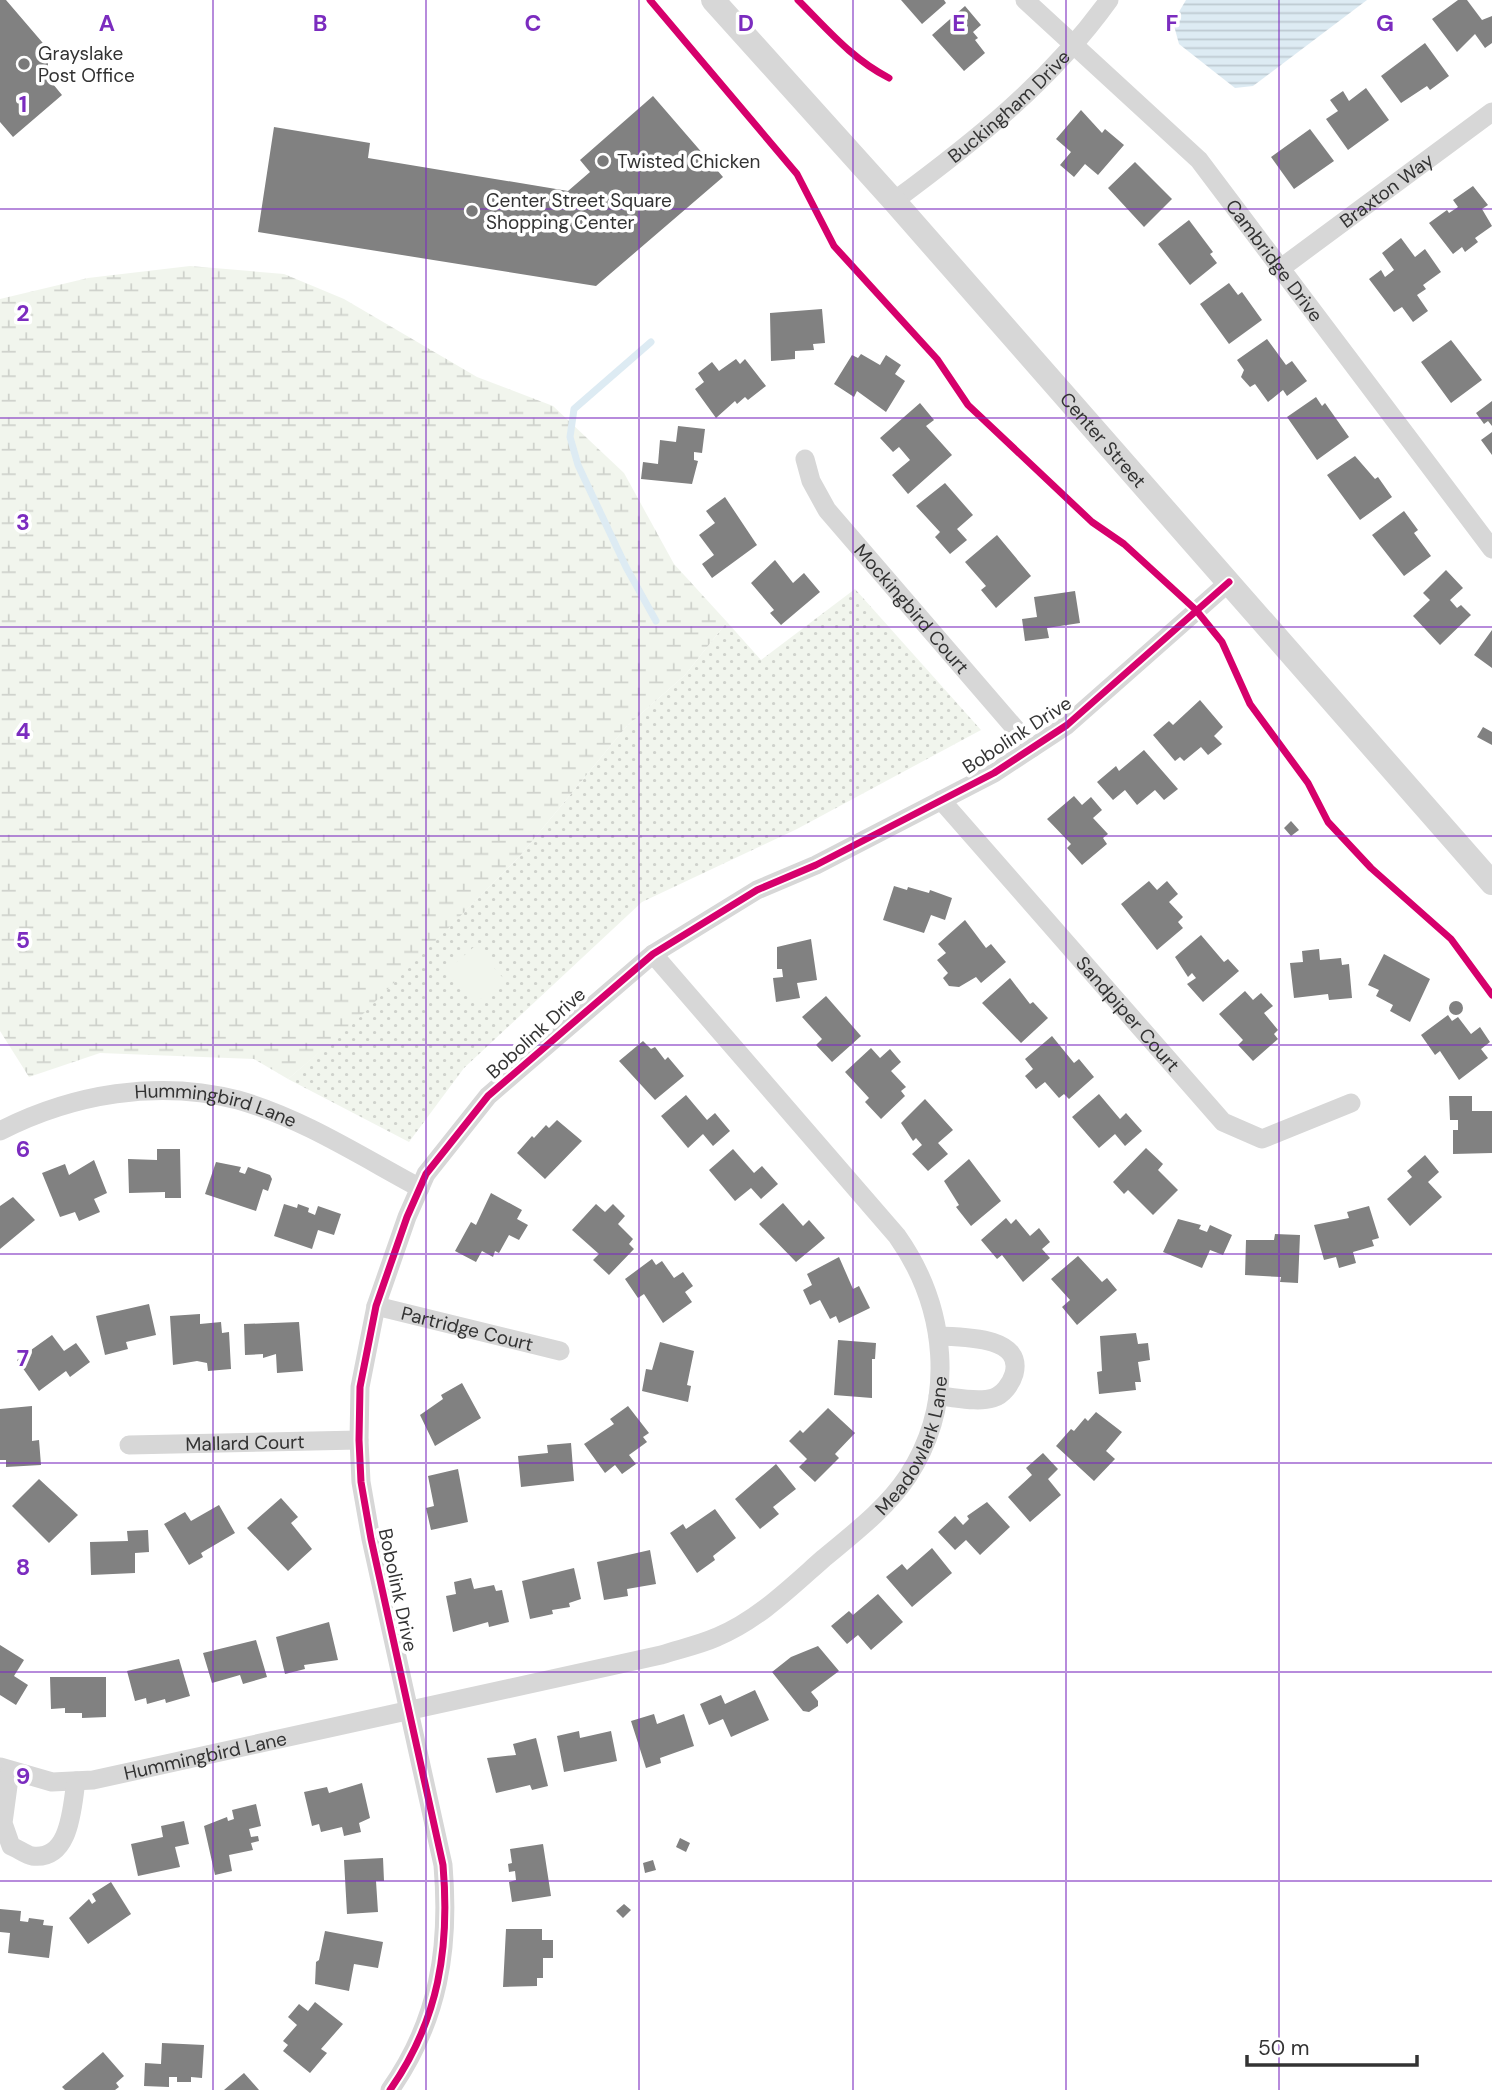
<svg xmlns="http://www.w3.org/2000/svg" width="1492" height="2090" viewBox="0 0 1492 2090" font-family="'DM Sans',sans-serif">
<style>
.grass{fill:url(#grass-dots)}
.wetland{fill:url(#wetland-marsh)}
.garden{fill:#f1f5ed}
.water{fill:url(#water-rules)}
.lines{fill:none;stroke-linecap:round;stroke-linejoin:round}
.stream{stroke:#ddebf3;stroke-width:7}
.building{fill:#818181}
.minor{stroke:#d7d7d7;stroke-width:19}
.tertiary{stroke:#d7d7d7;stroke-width:24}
.cycleway-casing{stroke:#fff;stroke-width:11}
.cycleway{stroke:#d6006c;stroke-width:7}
.grid{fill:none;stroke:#7b2cbf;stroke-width:2;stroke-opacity:0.55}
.poi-dot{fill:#7a7a7a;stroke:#fff;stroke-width:2.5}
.labels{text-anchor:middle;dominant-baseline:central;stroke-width:7;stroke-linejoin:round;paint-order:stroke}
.poi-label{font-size:19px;fill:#333;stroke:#fff;text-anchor:start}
.street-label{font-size:19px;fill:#333;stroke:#fff}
.grid-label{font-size:23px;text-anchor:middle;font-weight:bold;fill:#7b2cbf;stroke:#fff;stroke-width:7;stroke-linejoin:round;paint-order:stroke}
</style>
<defs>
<pattern id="grass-dots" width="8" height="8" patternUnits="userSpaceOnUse" patternTransform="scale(1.75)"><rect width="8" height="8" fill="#f1f5ed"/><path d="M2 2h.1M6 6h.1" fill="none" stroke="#cfd2cc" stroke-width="1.8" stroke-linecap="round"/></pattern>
<pattern id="wetland-marsh" width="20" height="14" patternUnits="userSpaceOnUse" patternTransform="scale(1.75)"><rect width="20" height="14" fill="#f1f5ed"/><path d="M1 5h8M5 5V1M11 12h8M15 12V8" fill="none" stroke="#cfd2cc"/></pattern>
<pattern id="water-rules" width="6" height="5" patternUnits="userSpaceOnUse" patternTransform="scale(1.75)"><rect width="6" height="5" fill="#ddebf3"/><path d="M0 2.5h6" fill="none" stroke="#becad1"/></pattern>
</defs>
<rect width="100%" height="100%" fill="#fff"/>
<path class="grass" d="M855 589 981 730 797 829 642 902 464 1068 409 1142 288 1079 354 1022 519 857 626 727 685 675 727 622 761 660Z"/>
<path class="wetland" d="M190 266 284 274 344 299 477 377 553 406 624 473 674 564 727 622 685 675 626 727 519 857 354 1023 288 1079 254 1059 100 1053 29 1077 0 1031V299L88 278Z"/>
<path class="garden" d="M475 946 504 979 475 1004 446 971Z"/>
<path class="water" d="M1186 0H1367L1253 86 1235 88 1179 44 1173 22Z"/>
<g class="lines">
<path class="stream" d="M651 342 574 409 570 437 578 465 626 567 656 621"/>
</g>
<path class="building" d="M0 0H6L48 49V78L62 95 13 137 0 122Z
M901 0H944L946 3 922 24Z
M1458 0H1467L1482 20 1492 16V43L1485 48 1475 34 1457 52 1432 19Z
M965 6 981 25 973 32 978 38 975 40 985 53 964 71 932 35Z
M1425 43 1449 76 1430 90 1427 86 1401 103 1381 76Z
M1366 88 1389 120 1348 150 1326 119 1338 111 1330 100 1343 91 1349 101Z
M653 96 723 177 596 286 258 232 274 127 370 143 368 158 568 191 590 172 580 160Z
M1081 110 1102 133 1105 129 1124 145 1098 175 1085 164 1074 177 1060 165 1071 152 1056 139Z
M1310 129 1334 161 1294 189 1271 157Z
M1135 162 1172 199 1144 227 1108 188Z
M1473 186 1488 205 1482 209 1492 226 1475 238 1478 242 1465 252 1462 247 1453 254 1429 223 1447 210 1449 213 1458 207 1453 200Z
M1189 220 1213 252 1210 254 1217 263 1190 285 1158 244Z
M1401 238 1415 257 1425 249 1441 272 1423 285 1426 289 1417 295 1428 311 1413 322 1402 307 1394 312 1369 279 1381 270 1385 277 1394 270 1382 253Z
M1229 283 1238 295 1242 292 1262 320 1229 344 1200 304Z
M822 309 825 343 813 344 814 350 795 351V359L771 361 770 313Z
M1267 339 1286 365 1292 361 1307 381 1287 396 1283 390 1268 402 1255 384 1250 387 1241 377 1244 370 1237 360Z
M1451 340 1482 380 1451 403 1421 362Z
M861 354 880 365 886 355 901 365 895 374 905 381 886 412 857 391 854 397 834 384 852 355 858 358Z
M736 359 740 364 745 359 766 386 748 400 745 397 737 404 735 401 716 418 695 389 704 382 698 373 712 362 719 371Z
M1316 397 1322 406 1325 403 1349 437 1317 460 1287 417Z
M1492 401V426L1488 421 1484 424 1476 413Z
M920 403 934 420 926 426 952 455 908 494 892 475 910 460 899 447 893 452 880 438Z
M678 426 705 429 702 453 694 452V460L698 461 692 484 641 479 643 462 658 464 660 440 676 442Z
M1492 432V455L1481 440Z
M1355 456 1375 479 1378 477 1392 497 1360 520 1327 475Z
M945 483 973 515 957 529 967 540 950 554 935 537 940 532 916 506Z
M725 497 757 545 712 578 702 564 714 555 699 535 715 523 706 511Z
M1404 511 1418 530 1414 533 1431 556 1404 576 1372 535Z
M997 535 1031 576 996 608 981 590 986 586 965 562Z
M775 560 793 583 804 573 820 592 781 625 770 613 774 610 751 583Z
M1446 570 1463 588 1450 600 1457 608 1461 605 1471 615 1440 645 1413 616 1430 600 1423 593Z
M1075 591 1080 623 1047 628 1049 638 1025 641 1022 619 1037 617 1034 597Z
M1492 630V668L1474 655Z
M1200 700 1223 727 1214 736 1222 744 1208 755 1201 747 1184 761 1180 757 1175 761 1153 735 1169 721 1173 725Z
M1483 727 1492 732V745L1477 737Z
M1144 750 1178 789 1164 800 1155 790 1137 805 1125 790 1113 800 1097 782 1116 766 1119 771Z
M1074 796 1082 805 1091 797 1102 810 1093 818 1108 834 1103 838 1107 844 1082 865 1067 848 1071 844 1047 819Z
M1291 821 1299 830 1291 836 1284 828Z
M1149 881 1157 890 1167 881 1178 894 1169 902 1183 917 1178 922 1183 928 1157 950 1121 904Z
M894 886 907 890 908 887 929 893 930 890 952 898 945 920 931 915 924 933 883 920Z
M965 920 986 948 991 944 1006 962 981 983 976 977 959 987 949 986 943 978 948 973 937 960 946 953 938 944Z
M1201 935 1224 962 1228 959 1239 971 1203 1002 1187 984 1196 978 1192 973 1188 977 1175 957Z
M811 939 817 980 797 983 800 998 776 1002 773 978 783 977 782 969H777V947Z
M1319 949 1320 960 1341 958 1342 965 1349 964 1352 998 1329 1000 1328 994 1294 998 1290 963 1303 962 1302 951Z
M1384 954 1430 979 1410 1022 1390 1011 1393 1005 1376 996 1379 990 1368 985Z
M1010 978 1030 1004 1033 1002 1048 1018 1021 1043 982 1003Z
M1245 991 1253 1000 1261 993 1273 1006 1264 1013 1278 1030 1274 1034 1278 1039 1253 1061 1238 1045 1243 1040 1219 1014Z
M826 996 861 1036 832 1062 816 1045 822 1039 802 1017Z
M1449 1008a7 7 0 1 1 14 0a7 7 0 1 1-14 0Z
M1448 1015 1452 1021 1458 1017 1471 1034 1480 1027 1490 1042 1481 1049 1488 1058 1459 1080 1440 1051 1435 1055 1421 1035Z
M1052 1036 1074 1063 1079 1059 1094 1077 1069 1099 1064 1094 1059 1098 1045 1082 1036 1089 1025 1076 1033 1069 1025 1059Z
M643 1041 651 1049 655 1047 665 1060 668 1057 684 1076 655 1100 619 1061Z
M871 1048 880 1058 890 1049 901 1062 891 1071 906 1087 901 1091 905 1096 881 1119 865 1102 869 1098 845 1072Z
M1099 1094 1120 1119 1126 1113 1142 1131 1125 1146 1115 1134 1099 1148 1072 1117Z
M686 1095 707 1120 715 1113 730 1131 713 1146 703 1134 688 1148 661 1116Z
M1449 1096H1472V1111H1492V1153L1453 1154V1130H1458V1120H1450Z
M925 1099 953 1130 938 1143 948 1154 928 1171 912 1154 922 1145 916 1138 913 1141 901 1123Z
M557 1120 582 1141 545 1179 517 1153 532 1136 534 1138 546 1125 549 1128Z
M1146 1148 1163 1164 1158 1170 1178 1190 1153 1215 1128 1190 1124 1194 1113 1182Z
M157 1149H180L181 1198H165V1192L129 1193 128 1159 157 1160Z
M733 1149 754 1173 762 1166 778 1184 761 1199 751 1188 735 1201 709 1170Z
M1425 1155 1439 1172 1428 1182 1442 1197 1410 1226 1387 1199 1412 1177 1407 1171Z
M969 1159 1001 1201 971 1226 956 1207 959 1205 944 1181Z
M94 1160 107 1193 94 1199 100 1212 79 1221 75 1212 60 1217 42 1173 65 1164 69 1175Z
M216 1162 241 1167 239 1172 245 1174 248 1167 270 1175 272 1179 268 1191 263 1189 256 1211 205 1194Z
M491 1193 522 1210 517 1219 528 1225 519 1240 509 1235 499 1253 495 1251 493 1257 482 1251 476 1262 455 1251 471 1222 476 1225Z
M13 1197 35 1220 0 1249V1206Z
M783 1203 803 1226 809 1220 825 1238 796 1262 759 1224Z
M284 1204 297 1208 298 1204 309 1208 308 1212 315 1215 318 1206 341 1214 334 1235 318 1230 312 1249 274 1236Z
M596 1204 605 1212 613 1204 625 1216 618 1224 633 1239 629 1244 634 1249 609 1275 593 1260 599 1254 572 1230Z
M1369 1206 1379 1238 1372 1240 1374 1246 1353 1252 1356 1263 1339 1268 1336 1257 1324 1260 1314 1225 1349 1218 1347 1212Z
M1006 1218 1011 1224 1016 1219 1030 1236 1039 1228 1050 1242 1042 1249 1050 1258 1023 1282 1002 1255 997 1259 981 1240Z
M1178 1219 1201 1225 1199 1229 1207 1232 1210 1225 1232 1235 1223 1255 1210 1250 1202 1268 1163 1252Z
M1275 1234 1300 1235 1298 1283 1280 1282 1281 1277 1245 1275 1246 1240H1274Z
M1078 1256 1102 1282 1107 1278 1117 1290 1077 1325 1062 1307 1070 1300 1051 1279Z
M839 1257 853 1289 859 1286 870 1308 839 1323 836 1316 830 1319 820 1300 810 1305 803 1290 812 1285 807 1274Z
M652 1259 656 1265 662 1261 674 1278 683 1272 693 1286 685 1292 692 1302 663 1323 644 1294 638 1298 625 1279Z
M149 1304 156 1335 126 1342 128 1349 105 1355 96 1316Z
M200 1314V1324L221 1322 222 1333 229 1332 231 1369 208 1371 207 1363 197 1361 173 1365 170 1316Z
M299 1322 303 1371 277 1373 276 1354 263 1358V1354L245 1355 244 1324Z
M1136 1333 1138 1344 1148 1343 1150 1360 1138 1362 1141 1382H1135L1136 1390 1099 1394 1097 1372 1102 1371 1100 1336Z
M52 1335 64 1351 76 1343 90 1362 70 1377 66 1371 39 1391 17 1360Z
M838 1340 876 1343 875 1359H872V1398L834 1395Z
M660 1342 694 1351 687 1385 691 1386 688 1402 642 1391 646 1369 652 1370Z
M462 1383 481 1418 435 1446 420 1415 443 1399 441 1395Z
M32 1406V1441L39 1440 41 1465 6 1467V1460H0V1409Z
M628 1406 649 1433 643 1437 647 1442 629 1455 636 1464 622 1474 615 1465 605 1473 584 1444 614 1424 610 1419Z
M828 1408 855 1433 835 1454 839 1458 815 1482 799 1467 807 1459 789 1441 800 1430 803 1433Z
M1096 1412 1122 1432 1106 1451 1115 1459 1094 1481 1056 1446 1071 1429 1074 1431 1085 1418 1088 1421Z
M571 1443 574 1481 521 1487 518 1456 548 1453 547 1445Z
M1043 1453 1058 1469 1048 1479 1061 1495 1030 1522 1008 1497 1032 1475 1026 1468Z
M776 1464 796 1489 773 1507 779 1514 760 1529 735 1499Z
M458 1469 468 1522 431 1530 426 1508 434 1506 428 1476Z
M39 1479 78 1515 49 1543 12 1506Z
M281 1498 298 1517 291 1523 312 1549 288 1571 247 1528Z
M987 1502 1010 1527 980 1555 966 1540 955 1550 938 1532 955 1516 963 1525 969 1519 967 1516Z
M219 1505 235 1533 201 1553 203 1557 189 1565 164 1524 185 1512 191 1521Z
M715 1509 736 1538 713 1556 715 1560 697 1573 670 1533 683 1524 686 1529Z
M148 1530 149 1552 135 1553V1573L91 1575 90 1542 128 1541 127 1531Z
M932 1548 952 1573 912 1607 886 1577 902 1564 907 1570Z
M650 1550 656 1584 627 1589 628 1596 604 1600 597 1562Z
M574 1568 581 1599 569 1603 570 1607 552 1610 553 1614 530 1619 522 1581Z
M471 1578 474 1589 494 1585 496 1591 502 1590 509 1622 489 1627 488 1622 453 1632 446 1596 456 1594 454 1582Z
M878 1594 903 1622 871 1650 858 1635 847 1644 831 1626 849 1611 853 1615Z
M329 1622 338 1660 304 1665 305 1669 285 1674 276 1637Z
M256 1640 267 1677 243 1684 240 1675 212 1683 203 1653Z
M0 1645 24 1660 14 1676 28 1685 16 1705 0 1695Z
M818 1646 839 1671 811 1692 818 1701V1706L809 1712 803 1711 772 1672 791 1657Z
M179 1659 190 1696 166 1703 165 1699 147 1704 146 1698 135 1701 127 1671Z
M50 1677H106V1717L82 1718V1713H65V1708L51 1709Z
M755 1690 769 1720 731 1737 723 1719 709 1725 700 1704 721 1695 725 1704Z
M654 1714 657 1724 684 1714 694 1746 660 1758 661 1763 646 1768 631 1721Z
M579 1731 580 1738 611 1731 617 1761 564 1772 557 1736Z
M536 1738 548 1786 532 1790 530 1785 496 1793 487 1758 516 1755 513 1744Z
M362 1783 370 1818 359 1823 361 1832 344 1836 342 1827 321 1832 319 1824 312 1826 304 1792 327 1787 329 1793Z
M256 1804 261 1826 249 1829 251 1837 258 1836 259 1841 251 1843 253 1850 229 1855 232 1871 215 1875 204 1826 227 1817 228 1821 234 1819 232 1810Z
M184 1821 189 1844 175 1847 180 1867 138 1876 131 1844 163 1837 161 1826Z
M680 1838 690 1843 686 1852 676 1847Z
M543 1844 551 1896 512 1902 509 1882 516 1880 515 1871 509 1872 508 1864 512 1863 510 1849Z
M383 1858 384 1881H376L378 1912 347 1914 344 1860Z
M653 1860 656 1870 645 1873 643 1863Z
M111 1882 131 1914 88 1944 69 1918 89 1899 92 1904 96 1901 92 1894Z
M624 1904 631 1910 623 1918 616 1911Z
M0 1909 21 1911 20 1921 28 1922 29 1918 44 1920 43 1925 53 1926 49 1958 8 1953 10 1933 0 1932Z
M506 1929H542V1940H553V1958H543V1978H537V1986L503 1987Z
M325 1931 383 1942 378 1968 354 1964 349 1991 315 1984 316 1962 319 1960Z
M315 2002 343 2024 321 2049 327 2053 310 2073 283 2051 288 2045 283 2041 297 2025 288 2017 299 2004 308 2011Z
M162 2043 204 2045 202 2078 191 2077V2082H177V2077H169V2087L144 2086 145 2063 161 2064Z
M103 2052 124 2076 116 2083 119 2087 115 2090H65L62 2087Z
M244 2073 259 2090H224Z"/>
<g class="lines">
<g class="minor">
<path id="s1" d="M1025 0 1199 160 1492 549"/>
<path id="s2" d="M894 201C974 142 1051 81 1109 0"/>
<path id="s3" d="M1281 268 1492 112"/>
<path id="s4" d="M805 459 811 481 827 510 1032 748"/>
<path id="s5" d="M941 800 1223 1122 1262 1139 1351 1103"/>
<path id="s6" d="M0 1131C72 1094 158 1079 238 1100 302 1118 362 1157 420 1188"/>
<path id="s7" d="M376 1306 560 1351"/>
<path d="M938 1396C954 1397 977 1403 993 1398 1003 1395 1011 1384 1014 1374 1024 1336 963 1337 938 1336"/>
<path id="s8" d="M129 1445 359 1440"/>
<path id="s9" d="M0 1767 52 1782 93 1780 661 1655C679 1649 699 1645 717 1637 758 1620 791 1587 824 1558 854 1533 886 1509 908 1476 957 1401 947 1307 897 1236L653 954"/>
<path d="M10 1771 3 1823 11 1846C17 1848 26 1855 32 1856 71 1861 72 1806 76 1781"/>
<path d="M390 2090C439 2020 450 1948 443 1865L371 1539 361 1482 359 1440 360 1387 376 1306 407 1217 426 1174 488 1096 653 954 757 890 816 865 994 773 1067 725 1229 582"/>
</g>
<path class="tertiary" id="s10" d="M713 0 894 201 1492 883"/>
<g class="cycleway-casing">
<path id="cycleway" d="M650 0 797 174 834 246 937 359 968 405 1092 522 1124 544 1196 610 1222 642 1250 704 1308 783 1328 822 1371 868 1451 939 1492 995
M798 0C828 30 852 59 889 78
M390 2090C439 2020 450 1948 443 1865L371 1539 361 1482 359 1440 360 1387 376 1306 407 1217 426 1174 488 1096 653 954 757 890 816 865 994 773 1067 725 1229 582"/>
</g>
<use href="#cycleway" class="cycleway"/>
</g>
<path class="grid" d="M213 0V2090M426 0V2090M639 0V2090M853 0V2090M1066 0V2090M1279 0V2090M0 209H1492M0 418H1492M0 627H1492M0 836H1492M0 1045H1492M0 1254H1492M0 1463H1492M0 1672H1492M0 1881H1492"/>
<g class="poi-dot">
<circle cx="24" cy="64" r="7"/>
<circle cx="603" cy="161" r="7"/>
<circle cx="472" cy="211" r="7"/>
</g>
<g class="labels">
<g class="poi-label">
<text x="38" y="53">Grayslake<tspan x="38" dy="22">Post Office</tspan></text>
<text x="617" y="161">Twisted Chicken</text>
<text x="486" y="200">Center Street Square<tspan x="486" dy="22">Shopping Center</tspan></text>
</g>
<g class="street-label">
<text stroke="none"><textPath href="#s2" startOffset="149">Buckingham Drive</textPath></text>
<text stroke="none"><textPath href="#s3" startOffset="131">Braxton Way</textPath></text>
<text stroke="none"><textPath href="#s1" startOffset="362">Cambridge Drive</textPath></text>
<text stroke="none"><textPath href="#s10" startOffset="588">Center Street</textPath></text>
<text stroke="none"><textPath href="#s4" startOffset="186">Mockingbird Court</textPath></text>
<text transform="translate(1017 735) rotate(-33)">Bobolink Drive</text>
<text stroke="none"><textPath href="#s5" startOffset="284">Sandpiper Court</textPath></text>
<text transform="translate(536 1033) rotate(-42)">Bobolink Drive</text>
<text stroke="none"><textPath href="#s6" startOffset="224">Hummingbird Lane</textPath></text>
<text stroke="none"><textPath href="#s7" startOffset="94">Partridge Court</textPath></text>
<text stroke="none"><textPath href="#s9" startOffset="1017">Meadowlark Lane</textPath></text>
<text stroke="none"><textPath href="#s8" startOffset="116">Mallard Court</textPath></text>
<text transform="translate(398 1590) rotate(78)">Bobolink Drive</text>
<text stroke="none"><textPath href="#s9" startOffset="210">Hummingbird Lane</textPath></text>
</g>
</g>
<g class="grid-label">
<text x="107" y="31">A</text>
<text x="320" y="31">B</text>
<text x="533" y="31">C</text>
<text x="746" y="31">D</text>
<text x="959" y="31">E</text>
<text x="1172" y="31">F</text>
<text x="1385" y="31">G</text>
<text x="23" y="112">1</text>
<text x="23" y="321">2</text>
<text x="23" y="530">3</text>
<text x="23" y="739">4</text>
<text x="23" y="948">5</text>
<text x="23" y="1157">6</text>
<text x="23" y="1366">7</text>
<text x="23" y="1575">8</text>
<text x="23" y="1784">9</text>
</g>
<path d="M1247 2055v10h170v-10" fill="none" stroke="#333333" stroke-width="3.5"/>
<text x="1258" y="2055" font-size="21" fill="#333333" stroke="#ffffff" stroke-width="5" paint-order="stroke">50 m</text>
</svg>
